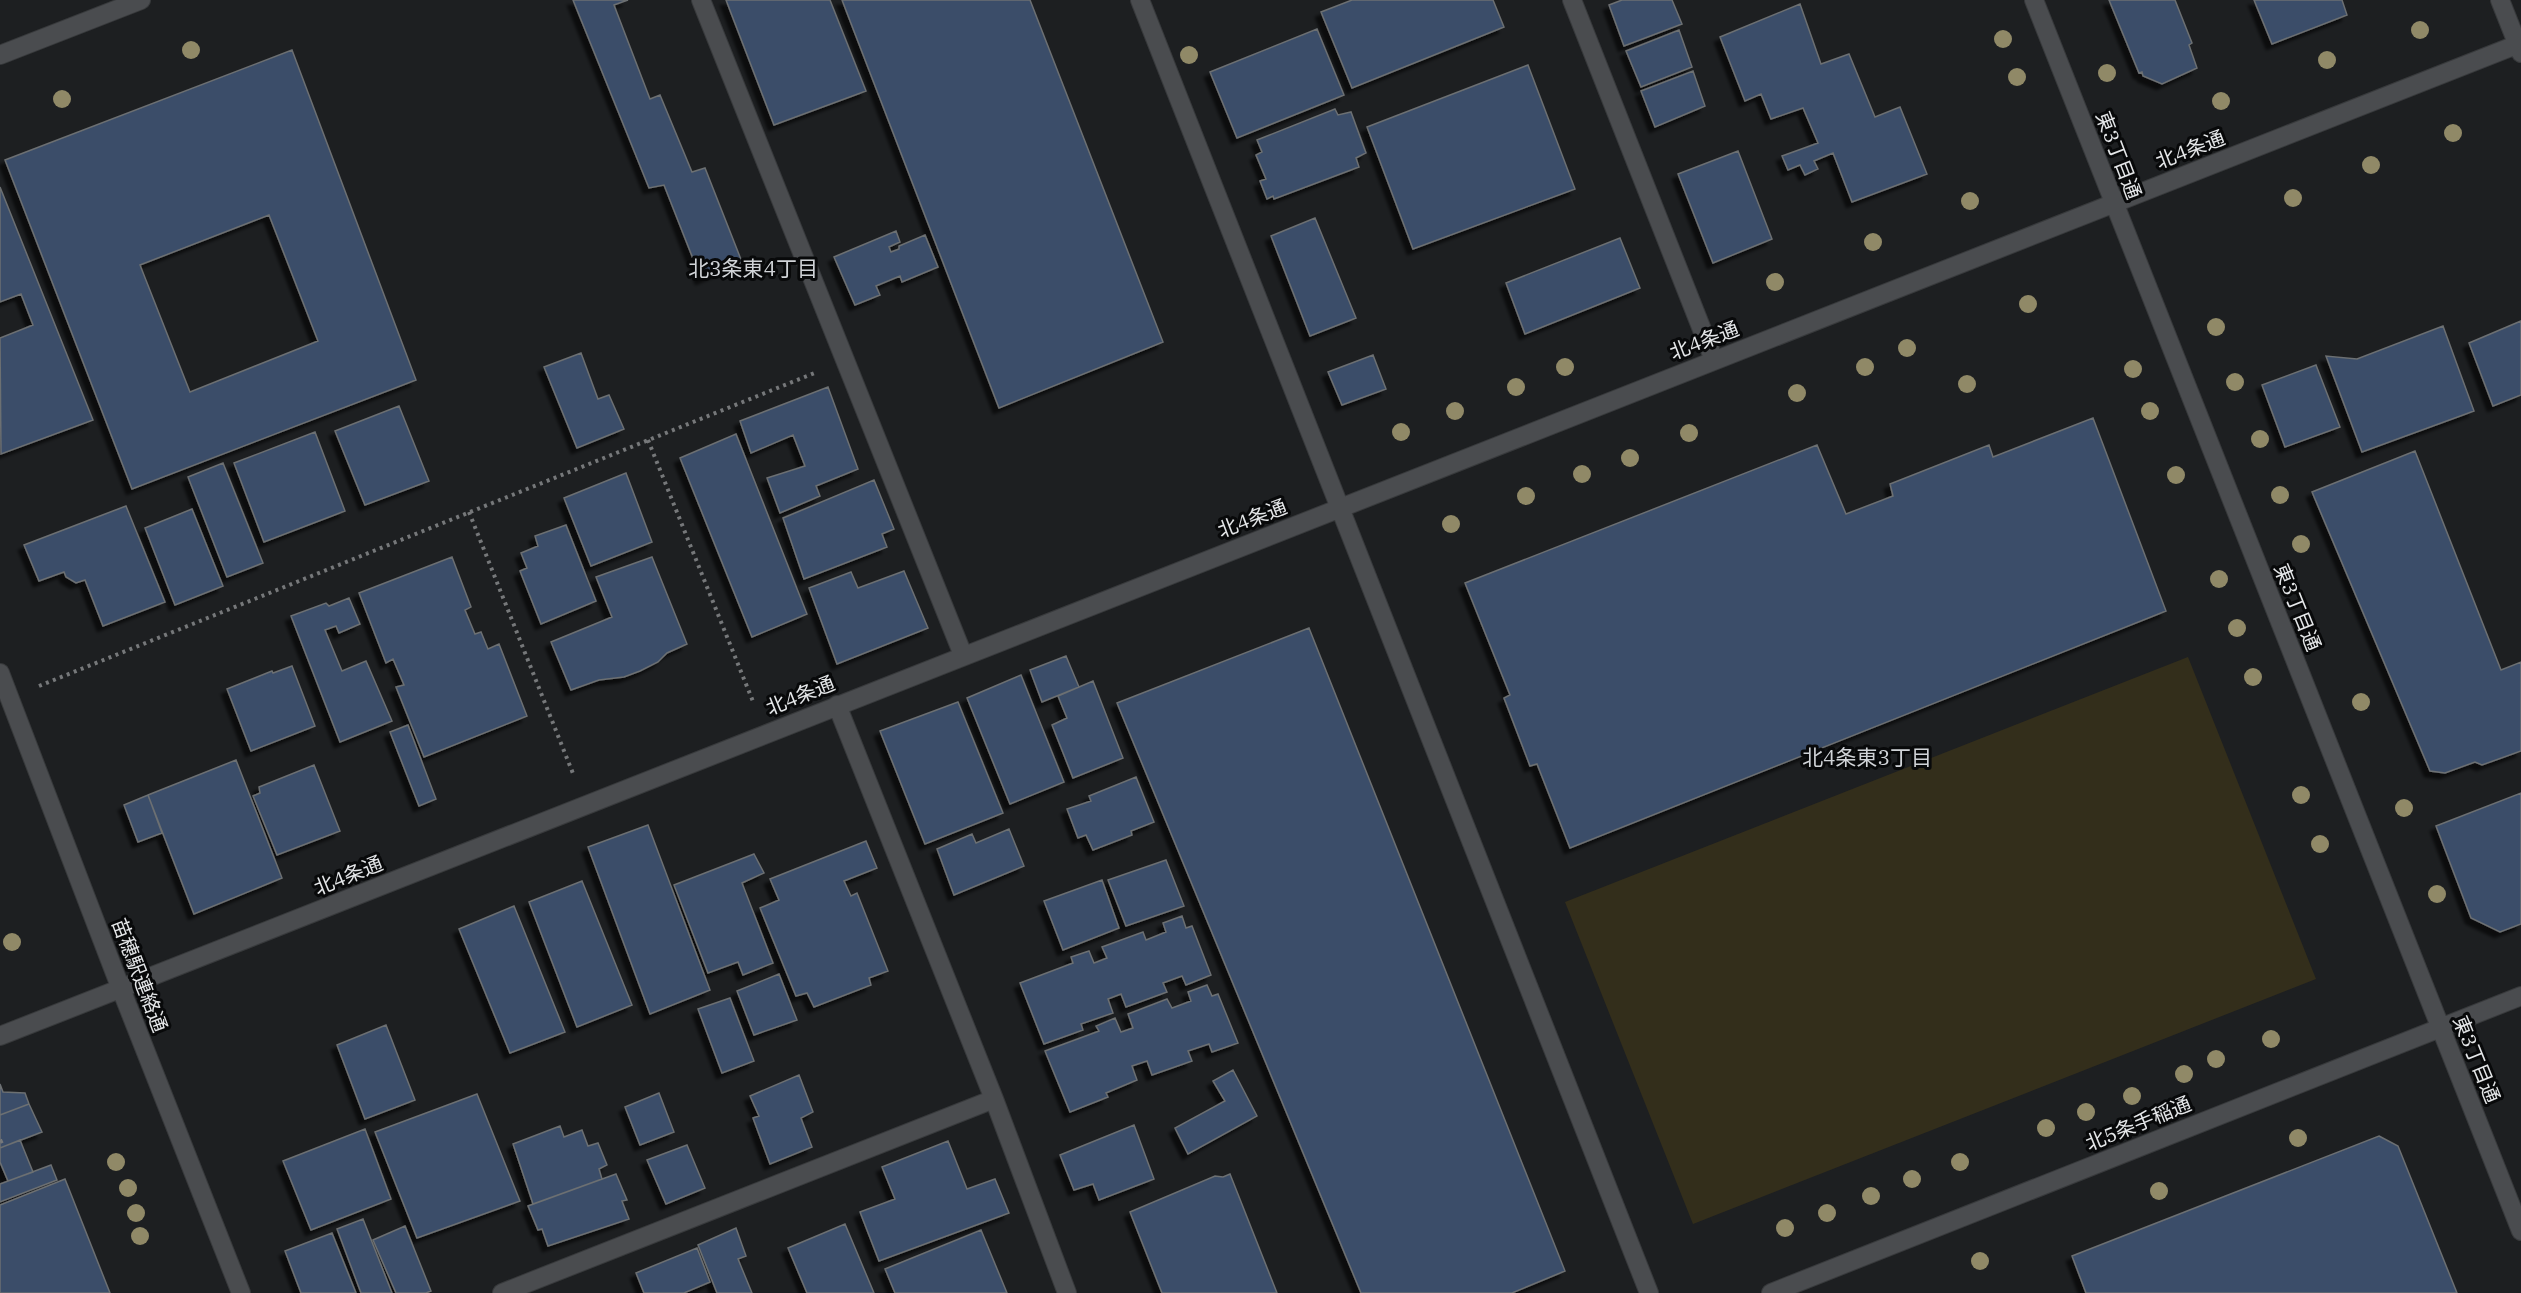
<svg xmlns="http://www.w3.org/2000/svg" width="2521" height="1293" viewBox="0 0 2521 1293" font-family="'IBM Plex Serif','Noto Sans JP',serif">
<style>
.green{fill:#332e1b}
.building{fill:#3b4e69;stroke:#6c6f72;stroke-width:1.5;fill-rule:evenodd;filter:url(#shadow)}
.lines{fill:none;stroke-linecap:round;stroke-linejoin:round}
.minor-casing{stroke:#383a3c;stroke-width:20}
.path{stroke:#76787a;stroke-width:4;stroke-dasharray:3 4.5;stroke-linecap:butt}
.minor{stroke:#4a4c4f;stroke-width:18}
.tree{fill:#908967}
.labels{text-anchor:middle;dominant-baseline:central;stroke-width:6;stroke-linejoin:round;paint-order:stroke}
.street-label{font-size:20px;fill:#e5e7e9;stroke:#08090a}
.neighbourhood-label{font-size:21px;fill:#d0d3d7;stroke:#08090a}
</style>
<defs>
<filter id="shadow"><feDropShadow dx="-5.5" dy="5.5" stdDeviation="1.5" flood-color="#0009"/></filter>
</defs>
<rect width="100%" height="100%" fill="#1d1f21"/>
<path class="green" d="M2188 657 2316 979 1693 1224 1565 902Z"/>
<path class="building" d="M573 0H628L614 5 650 99 660 95 692 172 705 168 742 262 701 279 664 185 649 188Z
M726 0H830L866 91 774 125Z
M842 0H1030L1163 342 999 408Z
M1352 0H1493L1504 27 1352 88 1321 12Z
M1622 0H1672L1682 24 1624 46 1609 5Z
M2109 0H2175L2192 43 2189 45 2197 68 2162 84 2143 76 2142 72 2139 73Z
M2254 0H2342L2347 15 2272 44Z
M1800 4 1821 64 1849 54 1875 117 1900 107 1927 174 1852 202 1833 153 1814 161 1818 169 1805 175 1800 165 1788 170 1782 156 1818 143 1803 108 1771 119 1761 94 1745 101 1720 37Z
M1317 29 1344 95 1237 138 1210 72Z
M1679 30 1692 67 1641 87 1626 51Z
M292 50 416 380 132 489 5 160ZM269 215 318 341 190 392 140 265Z
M1528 65 1575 189 1413 249 1367 127Z
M1693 71 1705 106 1655 127 1641 91Z
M1335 109 1338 115 1351 112 1366 153 1356 158 1359 167 1274 199 1273 196 1267 199 1260 181 1266 179 1256 155 1262 152 1257 140Z
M1738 151 1772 239 1713 263 1678 174Z
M0 187 93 420 1 454 0 338 33 325 21 294 0 302Z
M1315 218 1356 318 1310 336 1271 236Z
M896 231 900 242 889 247 891 252 899 249V246L925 235 938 267 902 282 900 276 876 286 880 295 855 305 834 257Z
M1620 238 1640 288 1525 334 1506 283Z
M2521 321V395L2493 406 2469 343Z
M2443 326 2474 411 2362 452 2326 356 2357 359Z
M581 353 598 399 609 395 624 429 577 448 544 367Z
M1373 355 1386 389 1342 405 1328 372Z
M2316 365 2340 427 2285 447 2262 385Z
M828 387 858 469 816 486 820 496 780 513 767 478 805 466 793 435 751 453 740 421Z
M399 406 429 481 365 505 335 431Z
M2093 418 2166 611 1570 848 1537 764 1530 766 1504 698 1510 695 1465 583 1817 445 1846 514 1893 496 1890 484 1989 445 1993 457Z
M315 432 345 511 264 542 234 463Z
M736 434 807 614 752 637 680 458Z
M2415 451 2501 670 2521 662V751L2482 765 2475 762 2445 773 2430 771 2312 492Z
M223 463 263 563 227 577 188 477Z
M626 473 652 542 591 566 564 498Z
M874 480 894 529 882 534 887 547 804 579 783 518Z
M126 506 165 602 103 626 85 580 76 583 66 577 64 572 39 581 24 545Z
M192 509 223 586 175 605 145 528Z
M566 525 596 601 541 624 520 571 527 568 521 553 538 546 535 536Z
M452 557 471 607 465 610 475 634 481 632 488 649 499 644 527 716 424 757 396 687 404 685 393 659 386 663 359 593Z
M652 557 687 644 667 653 658 662 640 671 624 677 599 680 571 690 551 642 612 617 596 577Z
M904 571 928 628 837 664 809 588 851 572 858 588Z
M349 598 360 624 339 633 336 626 325 630 342 671 366 661 392 721 340 742 291 616 326 603 329 606Z
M1309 628 1565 1271 1512 1293H1361L1117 703Z
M1066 656 1079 687 1042 702 1030 670Z
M292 666 315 726 251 751 227 689 272 671 273 673Z
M1021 675 1064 782 1010 804 967 698Z
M1093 681 1123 758 1073 778 1052 725 1067 718 1058 696Z
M958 702 1003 813 925 844 880 731Z
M408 725 436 799 419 806 390 732Z
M236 760 282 878 194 914 148 795Z
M314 765 340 831 277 855 253 796 260 793 259 787Z
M1136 777 1154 822 1131 831 1132 835 1093 850 1086 835 1078 838 1067 809 1091 801 1089 796Z
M2521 793V924L2500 932 2471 918 2436 826Z
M148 795 162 833 138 842 124 805Z
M648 825 710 990 650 1014 588 847Z
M1009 829 1024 866 954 895 937 849 972 834 976 843Z
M866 841 877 868 844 881 851 896 857 893 888 971 869 978 871 985 814 1007 807 993 796 996 760 908 779 900 770 879Z
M754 854 764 873 742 883 773 963 743 975 738 962 708 973 674 885Z
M1166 860 1184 906 1126 926 1108 880Z
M1102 880 1119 928 1063 950 1044 901Z
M582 881 632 1005 577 1027 529 902Z
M514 906 565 1032 510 1053 459 929Z
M1182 916 1186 928 1192 926 1211 975 1186 985 1182 976 1163 983 1167 992 1126 1007 1121 994 1108 999 1113 1013 1081 1024 1083 1030 1044 1044 1020 983 1073 963 1071 957 1089 951 1094 963 1107 958 1102 947 1143 932 1146 940 1166 932 1163 923Z
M779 974 797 1020 754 1035 737 991Z
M1207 985 1212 996 1218 994 1238 1043 1212 1052 1209 1044 1188 1051 1192 1061 1152 1075 1147 1061 1132 1066 1137 1080 1106 1093 1108 1097 1070 1112 1045 1051 1099 1031 1096 1026 1115 1018 1121 1032 1133 1028 1128 1014 1167 999 1172 1008 1191 1001 1188 992Z
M730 998 754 1061 722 1073 698 1009Z
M386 1025 415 1100 365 1119 337 1045Z
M1233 1070 1257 1116 1188 1154 1175 1128 1225 1101 1213 1081Z
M799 1075 813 1112 801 1118 812 1147 770 1164 753 1118 759 1116 750 1096Z
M0 1084 3 1092 25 1093 29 1104 0 1115Z
M659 1093 674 1132 640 1145 625 1107Z
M477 1094 520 1201 417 1238 375 1132Z
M29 1104 42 1132 0 1148V1115Z
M1134 1125 1154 1179 1099 1200 1093 1184 1074 1190 1060 1155Z
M560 1126 564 1137 582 1130 588 1146 598 1143 607 1165 599 1169 602 1179 533 1204 513 1144Z
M365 1129 391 1199 311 1230 283 1161Z
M2379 1136 2398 1146 2457 1293H2086L2072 1256Z
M20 1140 33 1172 8 1181 0 1162V1148Z
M948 1141 967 1189 995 1179 1009 1213 879 1261 860 1212 895 1199 882 1167Z
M687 1145 705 1188 666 1204 647 1160Z
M51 1165 57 1180 0 1202V1184Z
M616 1174 627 1200 622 1201 629 1219 548 1246 542 1229 538 1230 528 1206Z
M1230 1174 1277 1293H1162L1130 1212 1215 1176 1223 1177Z
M65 1179 110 1293H0V1205Z
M363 1219 392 1293H361L337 1229Z
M845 1224 874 1293H807L788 1248Z
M405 1226 431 1291 426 1293H396L373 1240Z
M736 1228 746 1256 738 1259 752 1293H717L698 1245Z
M981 1230 1007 1293H895L885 1269Z
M332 1233 356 1293H301L285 1251Z
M697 1248 710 1282 684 1293H644L636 1273Z"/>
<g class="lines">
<g class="minor-casing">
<path id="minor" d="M701 0 963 655
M1140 0 1649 1293
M1572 0 1714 360
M2034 0 2521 1231
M2500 0 2521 53
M0 55 141 0
M0 673 121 989 241 1293
M837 705 994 1099 1067 1293
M0 1036 2521 43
M502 1293 994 1099
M1771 1293 2521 996"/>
</g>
<path class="path" d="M648 440 754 704
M469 512 574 776
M39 686 817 372
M0 1142 4 1140"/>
<use href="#minor" class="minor"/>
</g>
<g class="tree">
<circle cx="2420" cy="30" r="9"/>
<circle cx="2003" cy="39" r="9"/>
<circle cx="191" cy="50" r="9"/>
<circle cx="1189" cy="55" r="9"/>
<circle cx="2327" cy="60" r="9"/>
<circle cx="2107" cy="73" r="9"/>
<circle cx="2017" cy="77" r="9"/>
<circle cx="62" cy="99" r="9"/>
<circle cx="2221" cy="101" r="9"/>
<circle cx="2453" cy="133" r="9"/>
<circle cx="2371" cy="165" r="9"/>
<circle cx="2293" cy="198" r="9"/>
<circle cx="1970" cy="201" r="9"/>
<circle cx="1873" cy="242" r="9"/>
<circle cx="1775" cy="282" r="9"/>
<circle cx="2028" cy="304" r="9"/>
<circle cx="2216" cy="327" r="9"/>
<circle cx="1907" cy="348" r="9"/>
<circle cx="1565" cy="367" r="9"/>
<circle cx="1865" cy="367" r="9"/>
<circle cx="2133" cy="369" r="9"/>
<circle cx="2235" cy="382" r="9"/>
<circle cx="1967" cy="384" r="9"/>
<circle cx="1516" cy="387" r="9"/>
<circle cx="1797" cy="393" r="9"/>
<circle cx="1455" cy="411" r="9"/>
<circle cx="2150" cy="411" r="9"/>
<circle cx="1401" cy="432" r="9"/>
<circle cx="1689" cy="433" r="9"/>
<circle cx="2260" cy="439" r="9"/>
<circle cx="1630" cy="458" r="9"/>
<circle cx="1582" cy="474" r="9"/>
<circle cx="2176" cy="475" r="9"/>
<circle cx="2280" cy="495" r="9"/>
<circle cx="1526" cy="496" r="9"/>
<circle cx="1451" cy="524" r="9"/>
<circle cx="2301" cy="544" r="9"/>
<circle cx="2219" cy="579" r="9"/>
<circle cx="2237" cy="628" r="9"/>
<circle cx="2253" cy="677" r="9"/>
<circle cx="2361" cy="702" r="9"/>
<circle cx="2301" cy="795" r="9"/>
<circle cx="2404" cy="808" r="9"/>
<circle cx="2320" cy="844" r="9"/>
<circle cx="2437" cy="894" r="9"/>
<circle cx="12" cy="942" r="9"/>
<circle cx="2271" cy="1039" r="9"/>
<circle cx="2216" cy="1059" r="9"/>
<circle cx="2184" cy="1074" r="9"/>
<circle cx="2132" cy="1096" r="9"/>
<circle cx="2086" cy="1112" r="9"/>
<circle cx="2046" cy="1128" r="9"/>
<circle cx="2298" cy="1138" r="9"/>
<circle cx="116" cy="1162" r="9"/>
<circle cx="1960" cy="1162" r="9"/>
<circle cx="1912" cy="1179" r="9"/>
<circle cx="128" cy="1188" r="9"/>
<circle cx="2159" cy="1191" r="9"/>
<circle cx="1871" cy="1196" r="9"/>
<circle cx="136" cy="1213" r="9"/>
<circle cx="1827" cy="1213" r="9"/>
<circle cx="1785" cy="1228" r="9"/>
<circle cx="140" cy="1236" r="9"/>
<circle cx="1980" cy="1261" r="9"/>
</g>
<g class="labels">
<g class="street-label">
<text transform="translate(2190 149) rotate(-21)">北4条通</text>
<text transform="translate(2119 155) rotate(69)">東3丁目通</text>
<text transform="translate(1704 340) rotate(-21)">北4条通</text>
<text transform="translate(1252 518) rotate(-21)">北4条通</text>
<text transform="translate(2298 607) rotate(68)">東3丁目通</text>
<text transform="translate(800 695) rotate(-22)">北4条通</text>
<text transform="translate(348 875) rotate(-22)">北4条通</text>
<text transform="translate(140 975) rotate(69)">苗穂駅連絡通</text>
<text transform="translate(2477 1059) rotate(68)">東3丁目通</text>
<text transform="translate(2138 1123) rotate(-22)">北5条手稲通</text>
</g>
<g class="neighbourhood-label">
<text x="753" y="268">北3条東4丁目</text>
<text x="1867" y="757">北4条東3丁目</text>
</g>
</g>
</svg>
